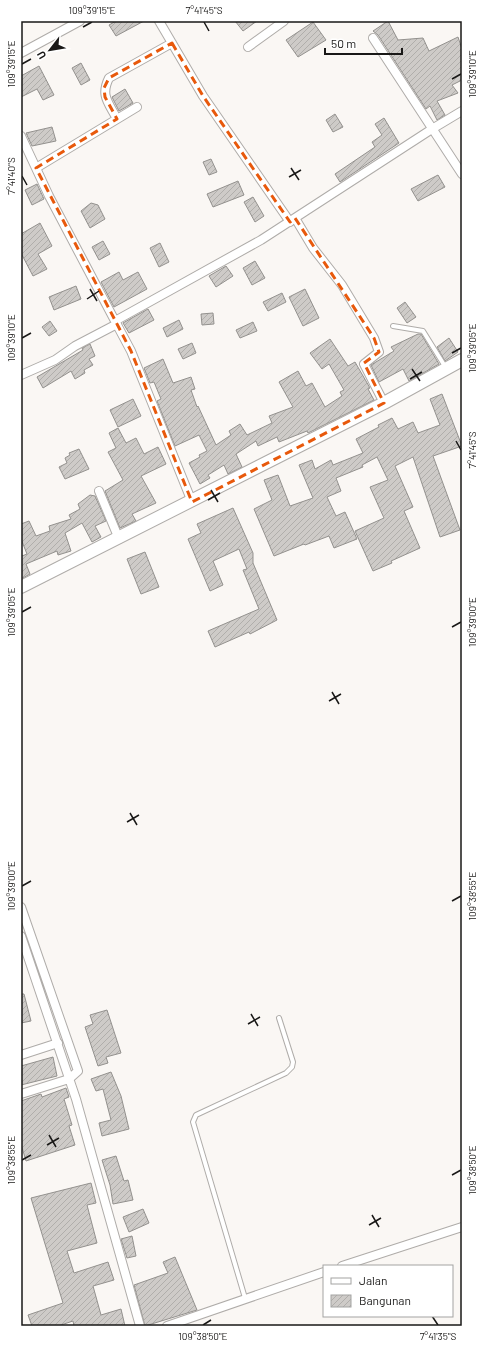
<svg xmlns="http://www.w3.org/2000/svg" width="483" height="1347" viewBox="0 0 483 1347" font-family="Barlow,sans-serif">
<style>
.building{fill:url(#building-hatch);stroke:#93918e}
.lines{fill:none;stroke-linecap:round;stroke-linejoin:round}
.lane-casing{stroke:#afaca9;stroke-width:6}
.street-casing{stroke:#afaca9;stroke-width:10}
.secondary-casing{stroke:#afaca9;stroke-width:14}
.lane{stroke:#fff;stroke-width:4}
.street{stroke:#fff;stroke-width:8}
.secondary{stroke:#fff;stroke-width:12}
.marked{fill:none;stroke:#e8590c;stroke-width:3;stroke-dasharray:8 5;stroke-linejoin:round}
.ticks{fill:none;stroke:#191817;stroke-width:1.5}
.neatline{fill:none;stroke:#191817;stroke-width:1.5}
.ticks-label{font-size:10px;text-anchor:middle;fill:#191817}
</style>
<defs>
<pattern id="building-hatch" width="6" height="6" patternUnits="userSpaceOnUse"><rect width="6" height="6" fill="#cecbc8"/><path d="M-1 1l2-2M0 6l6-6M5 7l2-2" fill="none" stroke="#b0aeab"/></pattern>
</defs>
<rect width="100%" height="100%" fill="#faf7f4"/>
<path class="building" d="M116 21H144L116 36 109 25Z
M235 21H257L243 31Z
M388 21 398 40 423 38 429 51 458 37 462 49V80L452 85 458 93 437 101 445 115 437 120 430 106 426 109 378 35 373 31Z
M313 22 326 40 298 57 286 40Z
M81 63 90 80 81 85 72 68Z
M39 66 54 95 43 100 37 89 21 97V76Z
M125 89 133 103 119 111 112 97Z
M335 114 343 127 333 132 326 120Z
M384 118 399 143 340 182 335 174 375 147 372 142 382 135 375 124Z
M52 127 56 141 32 146 26 133Z
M211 159 217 172 209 175 203 162Z
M438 175 445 187 418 201 411 189Z
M238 181 244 195 213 207 207 194Z
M37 184 44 199 32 205 25 190Z
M253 197 264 216 255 222 244 202Z
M91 203 98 205 105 219 90 228 81 211Z
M40 223 52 246 38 254 47 269 33 276 21 253V234Z
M103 241 110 254 99 260 92 247Z
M160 243 169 262 159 267 150 248Z
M255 261 265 278 252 285 243 268Z
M226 266 233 276 216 287 209 276Z
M119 272 123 280 138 272 147 289 114 307 101 282Z
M76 286 81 299 54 310 49 297Z
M305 289 319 318 303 326 289 297Z
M282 293 286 302 268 311 263 302Z
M405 302 416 317 407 323 397 308Z
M148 309 154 320 129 333 123 323Z
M213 313 214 324 202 325 201 314Z
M179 320 183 329 167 337 163 328Z
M50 321 57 331 49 336 42 327Z
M253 322 257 331 240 338 236 330Z
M418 334H421L439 364 409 381 403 369 379 382 371 365 394 351 391 347Z
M449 338 458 352 445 361 437 347Z
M330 339 348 366 355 362 370 388 368 389 374 400 308 433 307 431 279 442 277 437 258 446 256 441 236 454 242 467 228 474 224 465 208 475 210 478 200 484 189 463 200 457 199 455 207 451 199 435 175 446 157 401 161 399 154 382 150 383 144 368 163 359 173 383 191 377 195 389 191 390 197 407 198 406 216 445 231 435 229 431 240 424 247 435 272 423 269 416 293 407 279 382 298 371 306 386 312 383 325 407 342 396 340 392 344 390 329 364 322 369 310 353Z
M192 343 196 353 183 359 178 349Z
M90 344 95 356 89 359 93 365 84 370 85 373 75 379 71 371 43 388 37 377 83 350 82 348Z
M442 394 462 446 433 456 460 530 440 537 413 457 395 466 413 507 404 511 420 548 391 561 392 563 373 571 355 531 384 518 370 487 388 480 377 457 362 465 363 467 336 478 341 491 327 497 336 516 345 512 357 539 334 548 329 536 305 545 304 544 274 556 254 509 272 500 264 480 278 475 290 506 313 498 299 465 312 460 315 469 331 460 333 465 363 453 356 439 379 427 378 425 392 418 398 429 413 422 418 433 440 425 430 399Z
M133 399 141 416 118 427 110 410Z
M118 428 126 443 136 438 144 454 158 447 166 464 141 476 156 503 132 514 136 521 120 528 105 491 123 480 108 452 116 448 109 433Z
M79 449 89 469 65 479 59 467 67 463 65 458 70 455 69 453Z
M90 495 95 496 106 521 95 526 101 537 92 542 82 523 65 533 71 551 58 555 57 551 26 564 30 574 21 579V554L22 556 27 554 21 539V524L29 521 36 536 50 531 49 526 71 519 69 515 80 509 78 504Z
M233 508 253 553V563L277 620 250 634 249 632 215 647 208 631 259 609 243 570 247 569 239 549 213 561 223 585 210 591 188 539 201 533 197 524Z
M145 552 159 587 141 594 127 559Z
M21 994H24L31 1021 21 1023Z
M107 1010 121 1053 106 1057 108 1063 98 1066 85 1027 93 1024 90 1015Z
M53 1057 57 1076 21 1085V1066Z
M111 1072 121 1096 129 1129 102 1136 99 1123 111 1120 103 1089 96 1091 91 1079Z
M66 1088 69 1097 64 1099 72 1125 69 1126 75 1145 26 1161 21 1144V1101L41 1094 42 1097Z
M116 1156 124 1181 128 1180 133 1200 113 1204 110 1185 102 1160Z
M91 1183 96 1203 87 1205 97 1243 67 1251 74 1273 108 1262 114 1280 93 1286 101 1315 121 1309 125 1326H74L73 1321 58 1326H32L28 1315 63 1303 31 1198Z
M143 1209 149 1223 129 1232 123 1217Z
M132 1236 136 1256 127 1258 121 1239Z
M175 1257 197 1310 145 1326 134 1285 168 1273 163 1262Z"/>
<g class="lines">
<g class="lane-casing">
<path id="lane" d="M393 326 423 331 446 368
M245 1298 193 1122 196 1115 286 1073 292 1067 293 1062 279 1018"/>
</g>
<g class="street-casing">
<path id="street" d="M159 21 203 96 290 222
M373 38 462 174
M248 47 284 21
M21 53 80 21
M117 119C109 103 100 96 109 78L172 43
M21 136 49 196 115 321
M36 168 137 107
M295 218 313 248 342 285 374 338 379 352 364 364 384 403
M21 375 55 360 75 346 117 324
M99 491 119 539
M192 502 131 351 115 321 261 240 432 129 462 111
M21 907 78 1071 69 1079 21 1094
M21 936 76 1099 140 1326
M21 1055 58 1043
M342 1266 462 1227
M167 1326 324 1272"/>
</g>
<g class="secondary-casing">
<path id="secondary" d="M21 587 384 403 462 360"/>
</g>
<use href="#lane" class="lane"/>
<use href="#street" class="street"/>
<use href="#secondary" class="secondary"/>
</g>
<path class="marked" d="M172 43 203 96 290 222 295 218 374 338 379 352 364 363 384 403 192 502 131 351 36 168 117 119 105 97 104 88 109 78Z"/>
<path class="ticks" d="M204 22 209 31M83 27 92 22M22 64 31 59M452 79 461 74M291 168 299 180M22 176 27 185M289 177 301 170M90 289 97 301M87 299 99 291M22 338 31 333M452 353 461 348M412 369 420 381M410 379 422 372M456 441 461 450M211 490 218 502M208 500 220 493M22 612 31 607M452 627 461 622M332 692 339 704M329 701 341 694M130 813 137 825M127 822 139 815M22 886 31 881M452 901 461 896M251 1014 258 1026M248 1024 260 1017M49 1135 56 1147M47 1145 59 1138M22 1160 31 1155M452 1175 461 1170M372 1215 379 1227M369 1225 381 1218M432 1316 438 1325M203 1325 211 1320"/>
<rect width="483" height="1347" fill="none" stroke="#ffffff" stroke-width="44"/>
<rect x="323" y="1265" width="130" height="52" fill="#ffffff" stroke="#a3a3a2"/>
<rect x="331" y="1278" width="20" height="6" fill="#ffffff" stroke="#a3a3a2"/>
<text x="359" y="1285" font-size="12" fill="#191817">Jalan</text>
<rect x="331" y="1295" width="20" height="12" fill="url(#building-hatch)" stroke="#a3a3a2"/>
<text x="359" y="1305" font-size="12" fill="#191817">Bangunan</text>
<g transform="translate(50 50) rotate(239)" stroke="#ffffff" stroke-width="3" paint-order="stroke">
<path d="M0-3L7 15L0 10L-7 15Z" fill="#191817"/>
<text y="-6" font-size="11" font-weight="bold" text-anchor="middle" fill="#191817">U</text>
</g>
<path d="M325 48v6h77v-6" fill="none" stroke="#191817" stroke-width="2"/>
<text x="331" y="48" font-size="12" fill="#191817" stroke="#ffffff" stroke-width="3" paint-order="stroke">50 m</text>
<rect x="22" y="22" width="439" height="1303" class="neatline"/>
<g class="ticks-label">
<text x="92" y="14">109°39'15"E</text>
<text x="204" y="14">7°41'45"S</text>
<text transform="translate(11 64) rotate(-90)" y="4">109°39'15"E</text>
<text transform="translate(472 74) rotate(-90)" y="4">109°39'10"E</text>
<text transform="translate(11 176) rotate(-90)" y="4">7°41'40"S</text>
<text transform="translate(11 338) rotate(-90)" y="4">109°39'10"E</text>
<text transform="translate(472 348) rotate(-90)" y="4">109°39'05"E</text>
<text transform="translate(472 450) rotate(-90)" y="4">7°41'45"S</text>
<text transform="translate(11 612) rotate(-90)" y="4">109°39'05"E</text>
<text transform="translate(472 622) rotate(-90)" y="4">109°39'00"E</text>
<text transform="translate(11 886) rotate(-90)" y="4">109°39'00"E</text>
<text transform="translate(472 896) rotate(-90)" y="4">109°38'55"E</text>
<text transform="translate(11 1160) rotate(-90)" y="4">109°38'55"E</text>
<text transform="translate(472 1170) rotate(-90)" y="4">109°38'50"E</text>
<text x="203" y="1340">109°38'50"E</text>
<text x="438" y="1340">7°41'35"S</text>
</g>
</svg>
